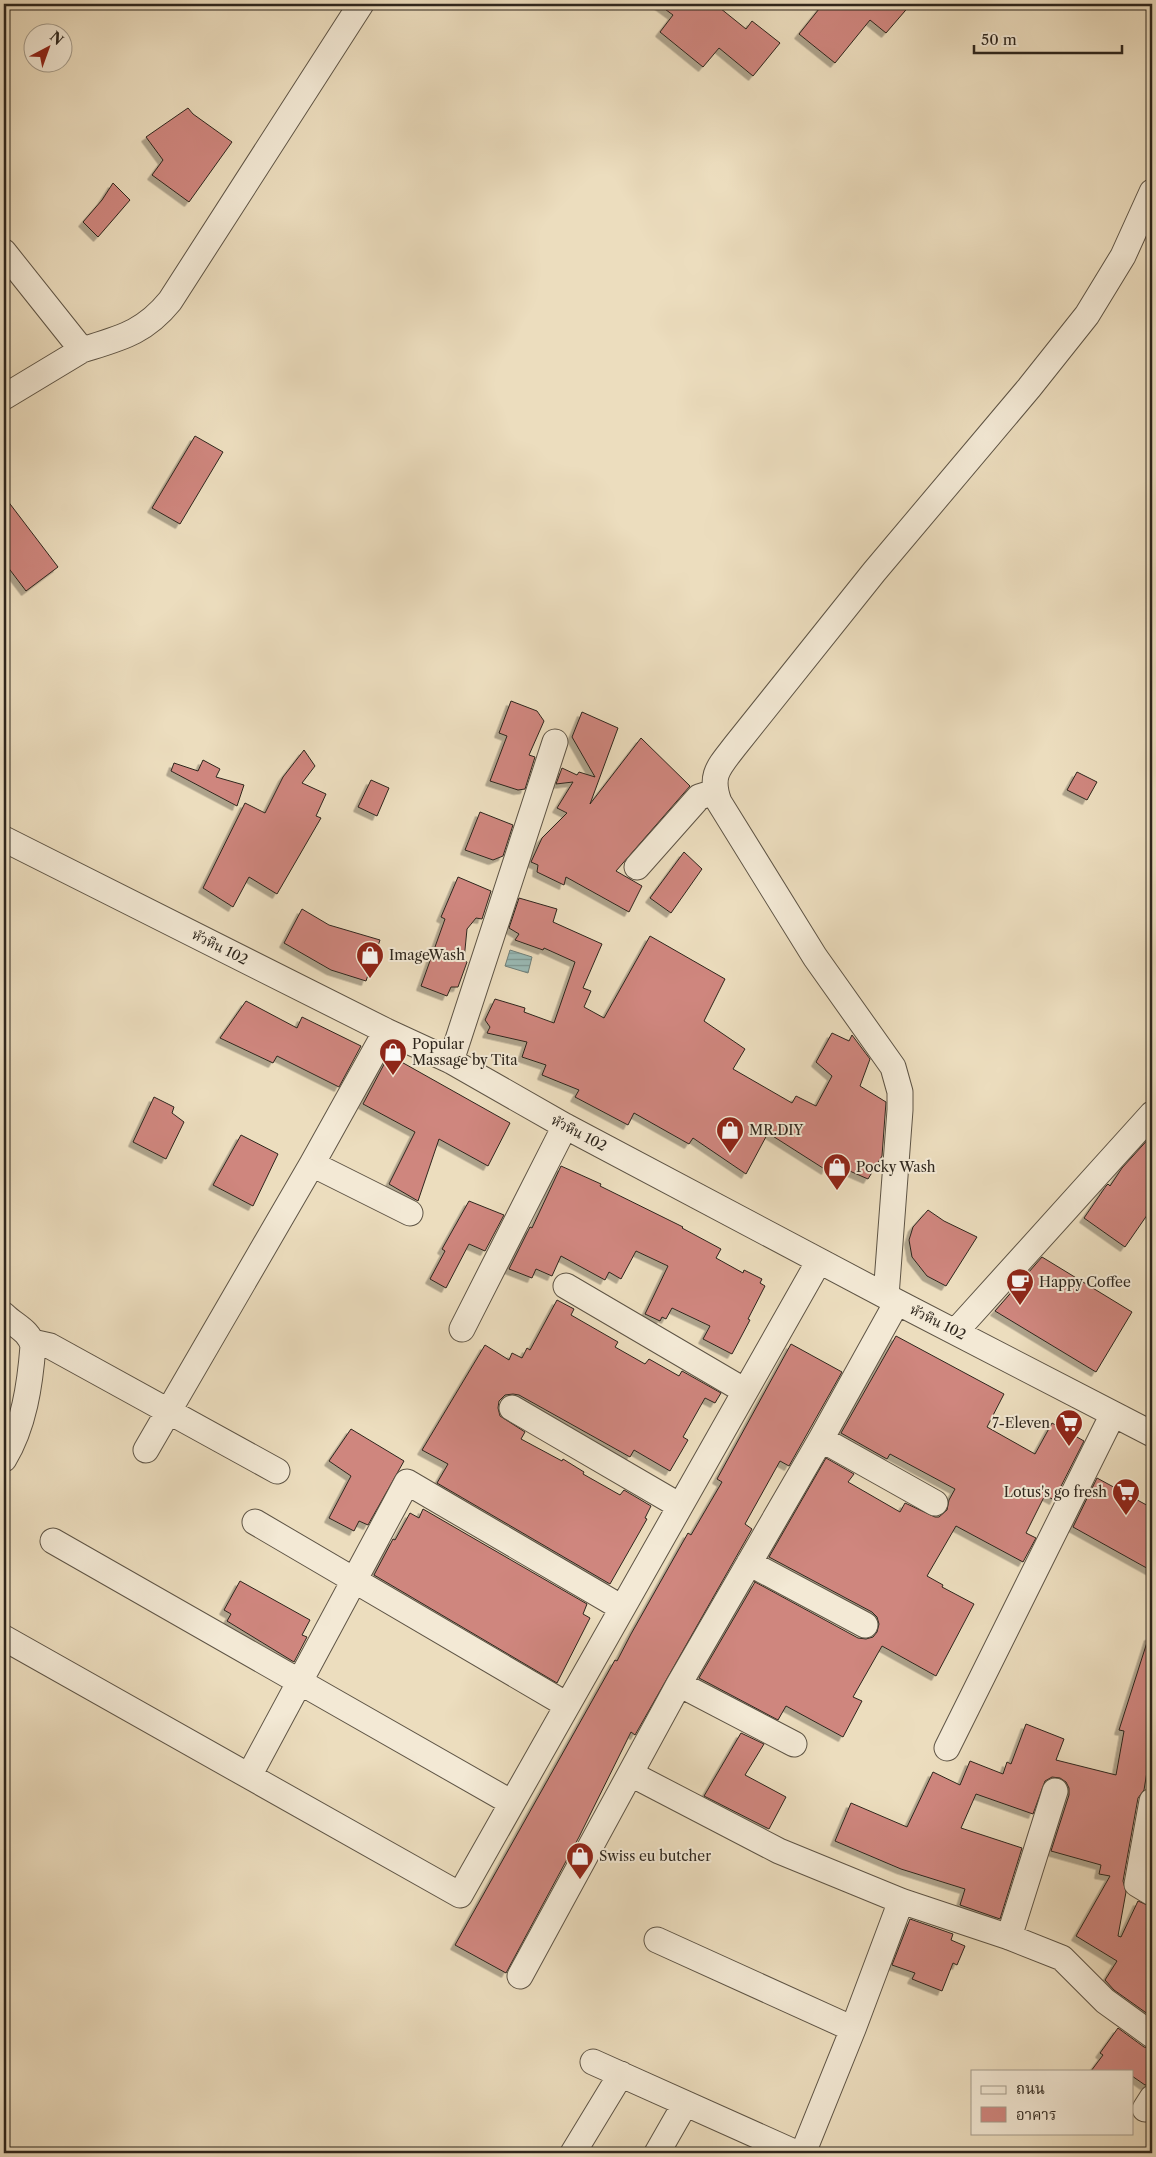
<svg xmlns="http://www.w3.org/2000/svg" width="1156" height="2157" viewBox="0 0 1156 2157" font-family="'Libre Caslon Text','Noto Serif Thai',serif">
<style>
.water{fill:url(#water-rules);stroke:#6f7f79}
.building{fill:#cf867e;stroke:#2e261d;filter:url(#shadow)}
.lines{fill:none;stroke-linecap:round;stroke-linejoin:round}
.minor-casing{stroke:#5e5445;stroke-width:27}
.minor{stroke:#f3e9d5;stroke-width:25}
.labels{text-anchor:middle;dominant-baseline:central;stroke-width:4;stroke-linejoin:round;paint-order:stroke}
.street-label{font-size:14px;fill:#2e261d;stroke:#f3e9d5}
.poi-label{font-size:14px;fill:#2e261d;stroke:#f3e9d5;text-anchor:start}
</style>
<defs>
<pattern id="water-rules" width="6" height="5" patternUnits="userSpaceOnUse" patternTransform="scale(1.25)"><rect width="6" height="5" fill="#9abbb7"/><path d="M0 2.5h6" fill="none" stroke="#7e9894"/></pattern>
<filter id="shadow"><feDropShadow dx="-4.5" dy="4.5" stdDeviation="0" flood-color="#0004"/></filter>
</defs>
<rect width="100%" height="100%" fill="#ecddbe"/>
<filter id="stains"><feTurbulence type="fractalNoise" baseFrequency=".004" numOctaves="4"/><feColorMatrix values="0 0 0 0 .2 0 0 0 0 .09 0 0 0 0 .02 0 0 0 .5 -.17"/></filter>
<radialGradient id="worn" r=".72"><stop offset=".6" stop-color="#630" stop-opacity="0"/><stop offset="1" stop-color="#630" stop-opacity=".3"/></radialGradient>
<path class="water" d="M510 950 532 957 528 973 505 966Z"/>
<path class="building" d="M658 4H715L746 29 752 21 780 43 753 76 719 48 703 67 660 32 673 15Z
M823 4H911L886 33 870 20 835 63 799 34Z
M188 108 193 114 232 142 189 202 152 175 163 160 146 137Z
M113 183 130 200 98 237 83 222 102 200Z
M195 436 223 452 180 524 152 508Z
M4 496 58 567 26 591 4 562Z
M511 701 537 711 544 721 529 755 535 757 525 789 518 790 490 781 507 736 499 733Z
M582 712 618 728 590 804 641 738 690 786 616 871 642 886 629 912 566 877 564 885 537 872 538 865 531 862 542 838 567 813 557 808 573 782 556 784 562 768 577 775 579 772 595 777 572 737Z
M304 750 315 766 302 783 326 794 316 816 321 818 277 894 249 877 233 907 203 888 245 803 265 813 283 777Z
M203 760 220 769 216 777 244 785 237 806 171 771 174 763 198 771Z
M1077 772 1097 782 1087 800 1067 790Z
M371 780 389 788 377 816 358 807Z
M480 812 513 825 503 856 493 860 465 850Z
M684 852 702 869 671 913 650 898Z
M458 877 491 891 482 919 476 918 467 929 464 960 467 962 458 987H451L447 996 421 986 445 919 441 917Z
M519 898 557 909 553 922 602 944 583 988 591 991 584 1007 604 1018 650 936 725 979 704 1021 745 1049 733 1069 792 1103 796 1096 816 1106 832 1076 816 1062 832 1033 849 1041 852 1035 870 1059 860 1086 886 1102 882 1156 868 1179 829 1162 826 1170 768 1133 746 1174 693 1138 689 1144 634 1113 628 1125 575 1097 579 1090 542 1075 546 1065 522 1057 527 1042 487 1033 490 1027 485 1020 495 999 525 1008 524 1012 554 1023 575 962 544 948 543 950 515 940 519 934 509 928Z
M302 909 329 925 380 940 366 981 331 970 284 943Z
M246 1001 297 1028 302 1017 361 1046 339 1087 277 1056 273 1063 220 1038Z
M389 1055 510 1123 488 1166 439 1139 418 1201 389 1184 415 1132 363 1104Z
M154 1097 174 1107 172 1113 184 1122 166 1159 133 1142Z
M241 1135 278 1154 253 1206 213 1185Z
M1152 1135V1208L1125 1247 1084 1218 1106 1186 1108 1184 1110 1186 1122 1168Z
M561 1166 601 1184 600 1186 683 1227 682 1228 721 1249 716 1258 743 1273 744 1270 762 1279 760 1283 765 1286 748 1319 750 1320 732 1354 703 1339 710 1326 672 1308 666 1319 662 1317 660 1321 645 1314 668 1266 636 1251 621 1279 609 1272 605 1280 561 1256 552 1276 536 1269 532 1278 509 1269 530 1227 532 1228Z
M469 1201 504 1215 485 1251 469 1244 446 1288 430 1279 445 1251 442 1249Z
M928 1210 944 1221 977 1237 946 1286 927 1276 912 1257 909 1240 913 1227Z
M1042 1257 1132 1312 1096 1372 995 1311Z
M557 1300 574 1309 571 1315 618 1342 615 1347 645 1364 649 1359 679 1376 682 1371 721 1393 715 1403 705 1398 683 1437 688 1440 670 1471 634 1450 630 1457 519 1395 513 1394 505 1395 499 1401 498 1408 500 1416 525 1432 521 1439 562 1461 563 1459 584 1472 583 1474 620 1495 624 1490 651 1506 645 1518 647 1519 610 1584 437 1483 448 1464 422 1450 485 1345 509 1360 512 1353 522 1358 527 1348 530 1350Z
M896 1336 1004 1394 987 1427 1035 1454 1052 1423 1084 1441 1054 1500 1045 1495 1026 1533 1036 1538 1023 1562 956 1526 927 1576 943 1585 942 1587 974 1604 936 1676 882 1646 853 1697 862 1701 843 1737 786 1706 778 1720 699 1678 755 1582 858 1638 866 1639 873 1637 877 1632 879 1624 877 1617 872 1612 769 1557 826 1458 854 1474 848 1482 900 1512 905 1503 935 1517H939L947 1510 949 1500 955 1489 890 1454 887 1459 841 1433Z
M791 1344 842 1372 789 1466 780 1461 745 1524 752 1529 635 1735 631 1732 579 1837 506 1973 455 1945 615 1660 617 1661 631 1634 688 1533 691 1535 722 1482 717 1479Z
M351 1429 404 1461 368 1525 359 1521 354 1531 329 1518 351 1476 329 1461Z
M1097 1478 1152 1508V1571L1073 1527Z
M423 1509 587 1604 583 1614 590 1618 557 1683 374 1575 393 1539 395 1540 410 1513 419 1518Z
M240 1581 310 1620 302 1635 307 1637 294 1662 227 1621 231 1614 224 1610Z
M1149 1636H1152V1741L1144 1790 1138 1798 1123 1881 1126 1892 1118 1936 1121 1937 1138 1901 1152 1907V2017L1114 1990 1105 1980 1117 1961 1076 1936 1110 1876 1099 1874 1101 1865 1051 1851 1069 1795V1788L1066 1782 1060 1778 1052 1777 1045 1781 1033 1814 976 1794 961 1828 1022 1848 1000 1919 960 1905 965 1889 901 1869 835 1841 851 1803 907 1827 933 1772 960 1785 970 1761 1003 1774 1007 1762 1011 1764 1026 1724 1064 1739 1056 1760 1116 1775 1124 1731 1119 1730Z
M741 1733 764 1744 745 1775 786 1797 769 1829 704 1796Z
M910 1919 953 1934 951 1940 965 1946 957 1965 953 1963 942 1991 912 1979 915 1973 892 1965Z
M1118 2028 1144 2047 1152 2049V2084L1145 2085 1132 2076V2071H1091L1103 2055 1100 2053Z"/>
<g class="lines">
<g class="minor-casing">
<path id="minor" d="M4 252 82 350 4 397
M82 350C120 338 144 333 170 301L361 4
M4 839 386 1031 451 1061 565 1126 897 1302 1152 1434
M637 867 699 797 715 792
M451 1061 555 742
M312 1164 410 1213
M566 1286 745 1391
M886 1296 900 1110V1092L893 1067 815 957 719 802C709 775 719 767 735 746L874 572 1029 388 1087 315 1123 256 1152 192
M4 1315C15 1326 29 1330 33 1346 30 1385 24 1426 4 1459
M462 1329 565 1126
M956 1331 1152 1114
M32 1342 50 1346 277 1471
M512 1408 680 1506
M821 1439 935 1503
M146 1450 312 1164 386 1031
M255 1522 567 1705
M53 1541 512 1803
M749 1563 865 1625
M4 1638 460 1895 819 1261
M679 1684 794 1744
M947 1748 1113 1414
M631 1774 779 1851 901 1901 1009 1937 1062 1958 1105 2001 1152 2035
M249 1776 407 1482 622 1608
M1152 1801 1137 1884 1152 1893
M1009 1937 1055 1791
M657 1940 853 2029
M520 1976 679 1684 821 1439 897 1302
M593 2062 796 2153
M1145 2109 1152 2098
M573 2153 621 2074
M657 2153 685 2104
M803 2153 853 2029 901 1901"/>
</g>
<use href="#minor" class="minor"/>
</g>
<defs>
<g id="shop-pin" transform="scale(1.4375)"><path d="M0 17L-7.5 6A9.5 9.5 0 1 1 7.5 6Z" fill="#8f2418" stroke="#f3e9d5"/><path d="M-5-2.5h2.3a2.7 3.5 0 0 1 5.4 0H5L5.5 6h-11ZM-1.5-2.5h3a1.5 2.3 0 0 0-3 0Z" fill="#fff"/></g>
<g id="cafe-pin" transform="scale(1.4375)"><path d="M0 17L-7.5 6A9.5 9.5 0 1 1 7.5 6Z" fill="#8f2418" stroke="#f3e9d5"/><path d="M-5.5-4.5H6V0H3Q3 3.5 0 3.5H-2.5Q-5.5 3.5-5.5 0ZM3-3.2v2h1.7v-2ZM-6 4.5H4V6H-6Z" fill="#fff"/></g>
<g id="supermarket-pin" transform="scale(1.4375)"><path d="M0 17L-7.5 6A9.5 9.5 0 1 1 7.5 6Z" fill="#8f2418" stroke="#f3e9d5"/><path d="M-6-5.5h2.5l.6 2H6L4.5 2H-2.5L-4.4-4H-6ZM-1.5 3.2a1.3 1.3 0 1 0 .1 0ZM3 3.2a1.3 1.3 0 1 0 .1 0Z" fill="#fff"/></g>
</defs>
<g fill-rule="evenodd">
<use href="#shop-pin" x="370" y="955"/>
<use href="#shop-pin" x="393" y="1052"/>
<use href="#shop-pin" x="730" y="1130"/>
<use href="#shop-pin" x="837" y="1167"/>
<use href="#cafe-pin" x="1020" y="1282"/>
<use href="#supermarket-pin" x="1069" y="1423"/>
<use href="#supermarket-pin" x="1126" y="1492"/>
<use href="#shop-pin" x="580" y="1856"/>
</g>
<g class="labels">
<g class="street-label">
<text transform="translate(220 947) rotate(27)">หัวหิน 102</text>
<text transform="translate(579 1133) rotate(28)">หัวหิน 102</text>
<text transform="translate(938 1322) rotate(27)">หัวหิน 102</text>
</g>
<g class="poi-label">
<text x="389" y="955">ImageWash</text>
<text x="412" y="1044">Popular<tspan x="412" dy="16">Massage by Tita</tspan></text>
<text x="749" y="1130">MR.DIY</text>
<text x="856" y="1167">Pocky Wash</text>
<text x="1039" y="1282">Happy Coffee</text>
<text x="1050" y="1423" text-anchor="end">7-Eleven</text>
<text x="1107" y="1492" text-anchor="end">Lotus's go fresh</text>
<text x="599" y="1856">Swiss eu butcher</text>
</g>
</g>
<rect width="1156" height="2157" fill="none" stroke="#ecddbe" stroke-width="20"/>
<rect x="5" y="5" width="1146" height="2147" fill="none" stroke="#2e261d" stroke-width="2.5"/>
<rect x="10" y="10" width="1136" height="2137" fill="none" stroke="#2e261d"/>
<rect x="971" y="2070" width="162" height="65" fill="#f3e9d5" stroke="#a49b8b"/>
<rect x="981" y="2086" width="25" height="8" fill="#f3e9d5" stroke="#a49b8b"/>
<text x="1016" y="2094" font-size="15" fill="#2e261d">ถนน</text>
<rect x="981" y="2107" width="25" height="15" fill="#cf867e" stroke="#a49b8b"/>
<text x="1016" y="2120" font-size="15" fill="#2e261d">อาคาร</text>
<g transform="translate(48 48) rotate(41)"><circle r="24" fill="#f3e9d5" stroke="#a49b8b"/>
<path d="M0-4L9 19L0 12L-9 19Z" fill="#8f2418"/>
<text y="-8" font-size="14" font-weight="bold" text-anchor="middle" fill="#2e261d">N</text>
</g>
<path d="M974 45v8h148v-8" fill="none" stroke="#2e261d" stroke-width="2.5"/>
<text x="981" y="45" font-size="15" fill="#2e261d" stroke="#f3e9d5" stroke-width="4" paint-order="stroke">50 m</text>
<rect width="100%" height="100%" filter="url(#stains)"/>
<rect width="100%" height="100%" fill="url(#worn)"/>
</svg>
